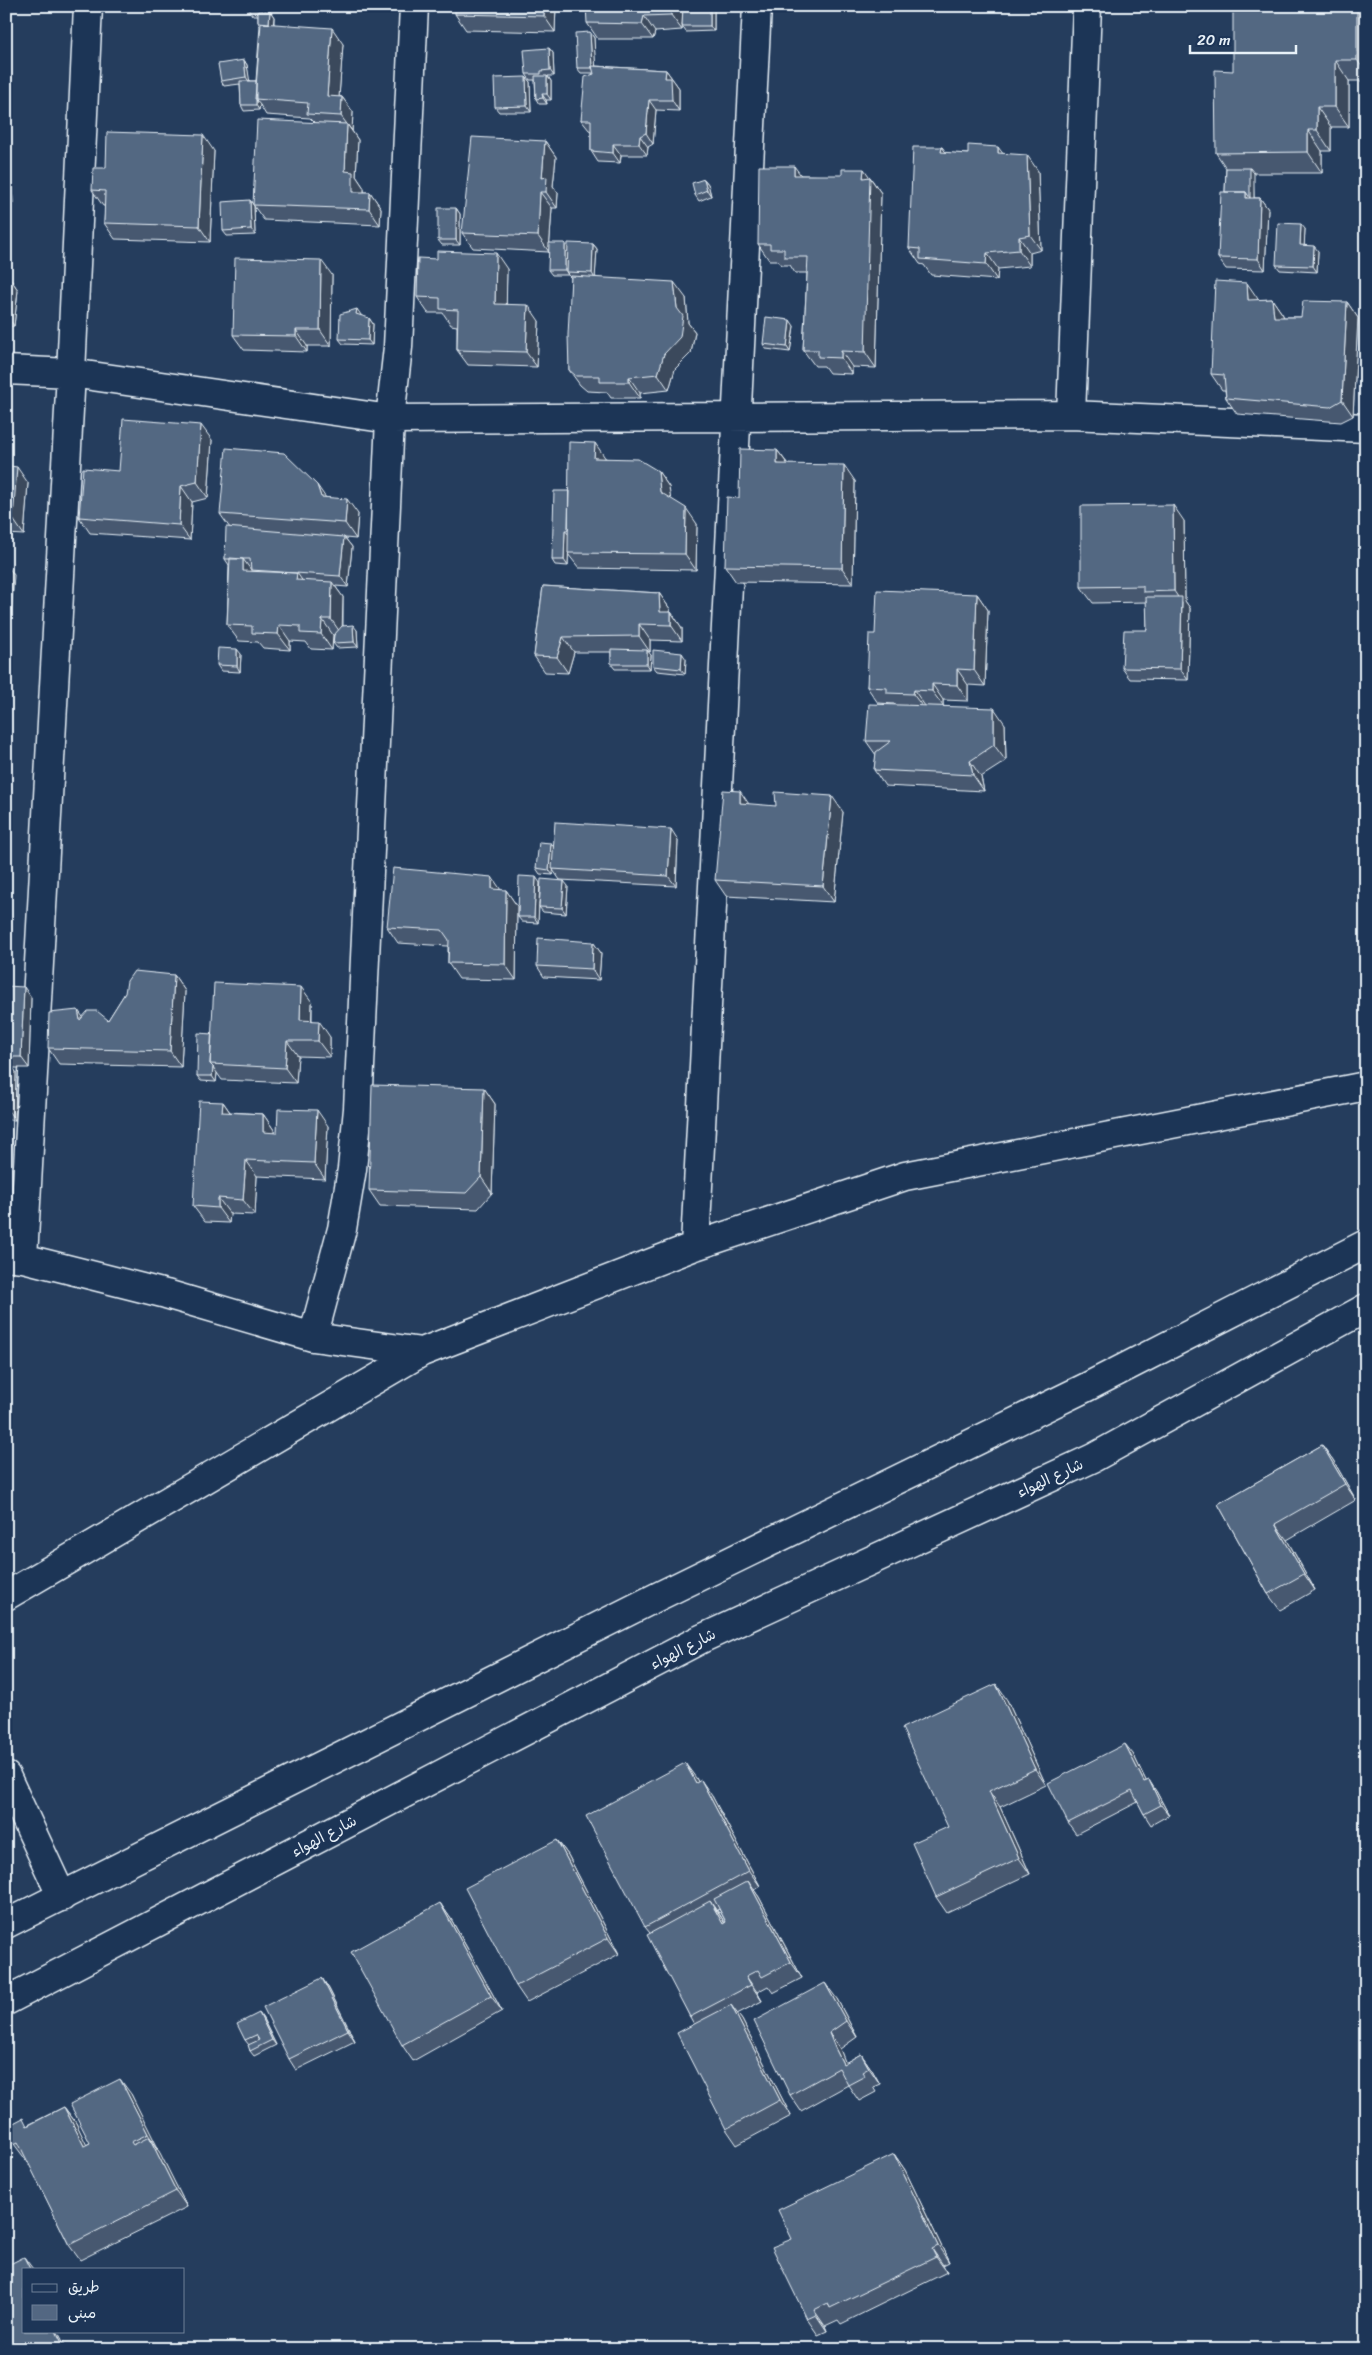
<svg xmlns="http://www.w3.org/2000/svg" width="1372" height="2355" viewBox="0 0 1372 2355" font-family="Sriracha,'Playpen Sans Arabic',sans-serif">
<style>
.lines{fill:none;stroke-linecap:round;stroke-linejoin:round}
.minor-casing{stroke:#e8f1f8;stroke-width:31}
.major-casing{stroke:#e8f1f8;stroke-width:31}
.minor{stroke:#1d3557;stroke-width:28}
.major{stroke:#1d3557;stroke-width:28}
.wall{fill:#475970;stroke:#e8f1f8;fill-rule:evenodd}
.shaded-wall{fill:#3a485b;stroke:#e8f1f8}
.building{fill:#536782;stroke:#e8f1f8}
.labels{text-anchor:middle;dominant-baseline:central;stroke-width:5;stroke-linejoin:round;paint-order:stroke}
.street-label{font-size:15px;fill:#e8f1f8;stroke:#1d3557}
</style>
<rect width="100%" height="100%" fill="#253d5d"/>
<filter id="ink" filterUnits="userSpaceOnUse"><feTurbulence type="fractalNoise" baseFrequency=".02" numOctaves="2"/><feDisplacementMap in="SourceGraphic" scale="10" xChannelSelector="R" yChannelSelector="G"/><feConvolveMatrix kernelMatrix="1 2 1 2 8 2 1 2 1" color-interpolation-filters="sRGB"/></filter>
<g filter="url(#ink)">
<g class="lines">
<g class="minor-casing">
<path id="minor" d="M6 370 71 373 390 419 1071 415 1366 428
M1071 415 1087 6
M695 1246 757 6
M6 1256 23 1258 166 1294 313 1337 422 1352
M23 1258 71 373 88 6
M313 1337 342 1229 352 1169 358 1109 390 419 398 347 414 6
M6 1596 422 1352 695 1246 905 1176 1366 1086
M6 1776 62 1897"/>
</g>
<g class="major-casing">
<path id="major" d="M6 1924 657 1597 1087 1387 1366 1244
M6 2001 703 1638 1093 1458 1366 1308"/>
</g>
<use href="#minor" class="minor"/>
<use href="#major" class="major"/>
</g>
<path class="wall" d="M265 6V11H270L274 17V24L343 44 339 96 342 97 353 112 352 131 358 140 356 176 364 188V192H370L381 208 380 225 264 220 253 205 314 122 310 118 266 115 260 105 259 110 244 111 241 105 240 84 224 86 221 81 244 60 247 65 249 81H256L260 26 258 22V15H252L248 9Z
M272 6H337V10Z
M556 6 555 32 466 30 455 14Z
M714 6V31L686 32 682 26V30L655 32 653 39H598L587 23Z
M1366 6V81H1349V127H1331V151H1322V173H1253L1254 198H1260L1268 209 1265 270 1226 269 1218 258 1225 192 1226 168 1216 153 1233 71Z
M590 32 594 38 595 66 666 70 679 88V111L656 110 653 144 648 147 647 155H621L620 163 598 162 591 151V131L589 130 581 120 593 73H581L577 68Z
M549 48 553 53 554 76H548L551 81V100H546L547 104H539L536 99 535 80H530L526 74Z
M526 77 530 82 531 112H499L495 107Z
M545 141 556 157 553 186 558 193 557 208H552L549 252 473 248 462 233Z
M942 147 946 153 968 154H1003L1038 171 1041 250 1030 253V266L998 269 997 280 931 275 924 265 920 264 909 248Z
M214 151 210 242 115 239 104 223 105 206H103L92 190 106 168Z
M801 175 870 177 881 193 876 368 852 367V374L829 373 824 366H815L803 350 807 273H795L790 265H781L777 260H769L758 244Z
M704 179 708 184 711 196 699 201 695 195Z
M6 181H8L12 186 13 203 6 204Z
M250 200 254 206 255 235 227 236 223 231Z
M456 208 460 214V245H442L438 240Z
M1305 229 1304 245 1318 251 1317 272 1280 270 1276 265Z
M593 244 597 249 595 277 686 298 688 323 695 332 691 353 675 369 669 390 640 393V398H611L607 392 587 391 580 385 569 370 571 278 568 275H552L548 270 568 247Z
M6 248 8 250 7 274 18 290 14 326 6 327Z
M507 269 506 304 539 321 537 367 468 365 457 350V326L451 325 443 313H428L417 297Z
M332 275 331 346H307V352L244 350 233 335Z
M1258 299V300L1272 299 1283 315V317H1301L1347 302 1358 318 1353 416 1341 422 1237 414 1226 398 1225 390H1222L1211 374Z
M361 315V316L369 318 373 324 372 345 343 344 339 339Z
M794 326 790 352 766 349 763 344Z
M212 440 208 498 192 502 190 540 90 533 79 517 119 471Z
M777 450 788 464 855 481 853 584 736 582 725 566 739 498Z
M605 458 658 471 669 487 670 498 697 524 696 570 579 568 568 554V566L555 565 552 560 569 491Z
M6 459 11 466 28 483 24 535 6 534Z
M325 497 358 514 356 539 345 538 352 547 348 587 335 586 343 597V626L357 630 358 647 337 648 333 643 334 635H333L332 650 311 649 306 642 290 641V650L263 648 258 642 239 641 227 625 229 565 225 559 230 528 220 514Z
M1184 521 1185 601 1190 608 1188 680 1130 679 1122 668 1147 630V602L1093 603 1081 587Z
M543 586 659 593 670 609V612H671L682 628V641L650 640V652H648L651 655 650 669H615L611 664V652H574L568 673 545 672 534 656Z
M977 594 988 610 985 686 968 685V701L943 700V706L1005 724 1006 761 981 777 984 791 885 786 874 770 876 755 866 741 895 705 894 704 878 703 867 687 875 634Z
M241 654 240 672 221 671 217 665Z
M686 659 685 674 657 671 653 666Z
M843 812 834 902 726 896 715 880Z
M678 840 676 886 560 880 553 870V875L540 874 536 868 551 843 554 846Z
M540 883 538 923 522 922 518 917Z
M568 886 566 914 543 912 539 907Z
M506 890 517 906 516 980 459 979 448 963V946L398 943 387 927Z
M593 942 601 953 599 980 544 977 537 966Z
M174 975 185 991 181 1067 59 1064 48 1048 83 1017 108 1020 125 993Z
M6 986 31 997 29 1068H13L16 1072 15 1120H6V1125Z
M312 1002V1020L330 1037V1057L298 1056 296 1083 222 1080 217 1073 216 1082 201 1081 197 1076 212 1034Z
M484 1088 495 1104 492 1193 478 1209 380 1206 369 1190Z
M223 1102 230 1112 263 1114 274 1130V1133L328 1126 325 1179 257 1176 255 1215 230 1214 229 1223 205 1222 193 1206Z
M1322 1445 1333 1460 1356 1500 1287 1540 1315 1590 1280 1610 1268 1594 1218 1504Z
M1007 1700 1046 1785 1000 1807 1030 1874 947 1913 936 1897 948 1827Z
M1133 1754 1146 1781 1156 1791 1169 1815 1151 1825 1144 1814 1138 1802 1076 1834 1068 1823Z
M696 1778 698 1782 712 1796 760 1886 754 1890 759 1897 802 1978 773 1993 768 1986 757 1992 762 2001 737 2014 742 2020 791 2116 737 2145 726 2129 694 2024 690 2017 650 1933 645 1927ZM719 1909 726 1922 725 1923 717 1910Z
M557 1840 568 1855 619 1954 527 2002 516 1986Z
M440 1903 451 1919 502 2011 413 2061 402 2045Z
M322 1978 329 1989 355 2041 296 2070 289 2059Z
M837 1999 857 2037 840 2049 845 2063 861 2054 872 2070 880 2084 873 2087 876 2092 859 2101 848 2085 801 2111 790 2095Z
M259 2013 263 2019 276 2045 254 2056 250 2051 249 2045 245 2040Z
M131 2094 158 2150 187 2207 80 2260 69 2245 27 2159 26 2160 14 2144 28 2125 64 2107 76 2123 86 2145 90 2143Z
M894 2154 905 2170 949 2262 943 2265 947 2272 841 2324 838 2320 825 2326 827 2331 818 2335 807 2319 792 2239Z"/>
<path class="shaded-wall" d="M262 6H265V15L261 10Z
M544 6H556L555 32 544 16Z
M671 6H683L682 30 671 15Z
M710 6H714V31L710 26Z
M1357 6H1366V72L1357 60Z
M270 11 274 17 273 28 269 23Z
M644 16 655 32 653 39 642 24Z
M332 28 343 44 338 111 327 96Z
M590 32 594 38 596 73 592 68Z
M549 48 553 53 554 76 550 70Z
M244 60 247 65 250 83 246 77Z
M1335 60 1349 81V127L1335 107Z
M666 70 679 88V111L672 100 665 78Z
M547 76 551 81V100L547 94Z
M526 77 530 82 531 112 527 106Z
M542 94 546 100 547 104 543 98Z
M342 97 353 112 352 131 341 116Z
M256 100 260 105 259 110 256 105Z
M649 100 656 110 653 144 646 133Z
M1317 107 1331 127V151L1317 130Z
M347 124 358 140 356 176 364 188V208L353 192 345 171Z
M1308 130 1322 151V173L1308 152Z
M203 135 214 151 210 242 199 226Z
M640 136 648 147 647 155 639 144Z
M545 141 556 157 553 186 558 193 557 208 546 192 542 178Z
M613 144 621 155 620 163 613 153Z
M942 147 953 162 941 152Z
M998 147 1010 163 998 153Z
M1027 155 1038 171 1041 250 1030 235Z
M794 166 806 182 794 175Z
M1250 168 1254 173V208L1246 198V192Z
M864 169 881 193 876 368 865 352 863 178Z
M704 179 708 184 711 196 707 190Z
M8 181 12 186 13 203 9 198Z
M370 192 381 208 380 225 369 209Z
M540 192 552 208 549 252 538 236Z
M1260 198 1268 209 1265 270 1258 259Z
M250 200 254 206 255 235 251 229Z
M456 208 460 214V245L456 240Z
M1301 224 1305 229 1304 251 1300 245Z
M1019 237 1030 253V266L1019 250Z
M565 243 569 249 567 272 568 275 565 270Z
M593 244 597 249 595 279 592 273Z
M1314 246 1318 251 1317 272 1313 266Z
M6 248 8 250 7 274 18 290 14 326 6 315Z
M496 253 507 269 506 320 495 304Z
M987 253 998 269 997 280 986 264Z
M321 260 332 275 331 346 320 330Z
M674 282 686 298 688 323 695 332 691 353 675 369 669 390 658 374 677 308Z
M1247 283 1258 299 1259 316 1248 300Z
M1272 299 1283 315 1286 333 1274 317Z
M1347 302 1358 318 1353 416 1342 400Z
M528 305 539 321 537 367 526 352Z
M357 309 361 315 360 320 356 314Z
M369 318 373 324 372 345 368 340Z
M790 320 794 326 790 352 787 347Z
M296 330 307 346V352L296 336Z
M841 351 852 367V374L841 358Z
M629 377 640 393V398L629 382Z
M201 425 212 440 208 498 197 482Z
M595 443 606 459 594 458Z
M777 450 789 466 777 464Z
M6 459 16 474 17 467 28 483 24 535 13 519Z
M844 465 855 481 853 584 842 568Z
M658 471 669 487 672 508 660 492Z
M317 485 328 501 321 497Z
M181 486 192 502 190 540 179 525Z
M347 499 358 514 356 539 345 523Z
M1173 505 1184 521 1185 601 1190 608 1188 680 1180 669 1182 603 1174 591Z
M686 508 697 524 696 570 685 554Z
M565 530 569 535 568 566 564 560Z
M344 537 352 547 348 587 340 576Z
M243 559 251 570 254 587 243 571Z
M6 564 14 575 8 658 6 655Z
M297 573 308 589 296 580Z
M332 582 343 597 342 635 331 619Z
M659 593 670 609 671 625 660 612Z
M977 594 988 610 985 686 974 670Z
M671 612 682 628V641L671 625Z
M322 619 333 635 332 650 321 634Z
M639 624 650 640V652L639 636Z
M279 625 290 641V650L278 634Z
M353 625 357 630 358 647 354 642Z
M563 637 574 652 568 673 557 657Z
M237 649 241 654 240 672 237 666Z
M647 650 651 655 650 669 647 664Z
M682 653 686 659 685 674 681 669Z
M957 669 968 685V701L957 685Z
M932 684 943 700V706L932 691Z
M914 690 925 706V710L913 694Z
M994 708 1005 724 1006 761 994 745Z
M970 761 981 777 984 791 973 775Z
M740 791 751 807 740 803Z
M832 796 843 812 834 902 823 886Z
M671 829 678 840 676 886 668 876Z
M551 843 555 849 553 875 549 870Z
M492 877 503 893 492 889Z
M536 877 540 883 538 923 534 917Z
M564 881 568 886 566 914 562 908Z
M506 890 517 906 516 980 505 964Z
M593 942 601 953 599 980 592 969Z
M174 975 185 991 181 1067 170 1051Z
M24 987 31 997 29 1068 21 1057Z
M301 987 312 1002 311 1036 300 1020Z
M78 1010 89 1026 80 1020Z
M319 1021 330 1037V1057L318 1041Z
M287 1041 298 1056 296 1083 285 1068Z
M6 1058 16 1072 15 1120 6 1108Z
M213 1067 217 1073 216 1082 212 1076Z
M484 1088 495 1104 492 1193 481 1177Z
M223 1102 234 1118 222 1112Z
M317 1110 328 1126 325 1179 314 1163Z
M263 1114 274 1130V1148L263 1132Z
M246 1160 257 1176 255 1215 243 1200Z
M218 1198 230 1214 229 1223 218 1208Z
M1322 1445 1333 1460 1356 1500 1345 1484Z
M1275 1524 1287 1540 1315 1590 1304 1574Z
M996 1684 1007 1700 1046 1785 1035 1769Z
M1125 1744 1133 1754 1152 1793 1144 1782Z
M685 1763 696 1778 707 1799 696 1783Z
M701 1780 712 1796 760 1886 749 1871Z
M1149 1780 1156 1791 1169 1815 1161 1805Z
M989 1791 1000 1807 1030 1874 1019 1858Z
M557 1840 568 1855 619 1954 608 1938Z
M748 1881 759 1897 802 1978 791 1962Z
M710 1901 721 1917 734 1940 723 1924Z
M440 1903 451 1919 502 2011 491 1996Z
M746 1976 757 1992 762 2001 751 1985Z
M322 1978 329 1989 355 2041 348 2030Z
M825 1983 837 1999 857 2037 846 2021Z
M731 2005 742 2020 791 2116 780 2100Z
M259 2013 263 2019 276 2045 272 2040Z
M829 2033 840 2049 846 2064H843L835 2048Z
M861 2054 872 2070 880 2084 869 2068Z
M120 2079 131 2094 159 2150 148 2134Z
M64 2107 76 2123 95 2162 84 2146Z
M149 2137 160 2153 187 2207 176 2191Z
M894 2154 905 2170 949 2262 938 2246Z
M932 2249 943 2265 947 2272 936 2257Z
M24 2257 33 2269H30Z
M814 2310 825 2326 827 2331 816 2315Z
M56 2331H57L59 2334 67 2349H65Z"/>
<path class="building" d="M248 6H262L261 10 248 9Z
M455 6H544V16L455 14Z
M586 6H671V15L644 16 642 24 587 23Z
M683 6H710V26H682Z
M1233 6H1357V60H1335V107H1317V130H1308V152L1216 153 1215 70 1233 71Z
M258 11H270L269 23 258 22Z
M261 23 332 28 327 96 342 97 341 116 307 114 308 103 255 99Z
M590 32 592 68H577L575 33Z
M549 48 550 70 541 71V74H526L524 50Z
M244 60 246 77 221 81 218 64Z
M592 66 666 70 665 78H671L672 100H649L646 133 640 136 639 144H613V153L591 151V120H581L585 77 594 74Z
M535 76H547V94H542L543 98 536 99Z
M526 77 527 106 495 107 494 78Z
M240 81H256V105H241Z
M257 120 347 124 345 171 353 172V192H370L369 209 253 205Z
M107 132 203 135 199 226 104 223 105 191 92 190 93 168H106Z
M472 137 545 141 542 178 547 177 546 192H540L538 236 462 233Z
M968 145 998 147V153L1027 155 1030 235 1019 237V250L987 253 986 264 920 259V249L909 248 913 147H942L941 152 968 154Z
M759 166H794V175H842V169H864L863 178 870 177 865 352 841 351V358L818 357V350H803L808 257H784V249H770V244H758Z
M1226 168H1250V198L1246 192H1225Z
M704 179 707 190 695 195 692 183Z
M6 181H8L9 198H6Z
M1221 192H1246V198H1260L1258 259 1218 258Z
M250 200 251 229 223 231 222 202Z
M438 208H456V240H438Z
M1278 223 1301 224 1300 245 1314 246 1313 266 1276 265Z
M549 243H565V270H548Z
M568 243 593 244 592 273 567 272Z
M437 251 496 253 495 304 528 305 526 352 457 350 458 310 440 309V298L417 297 418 258 437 259Z
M235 258 321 260 320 330H296V336L233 335Z
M571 276 674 282 677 308 683 316 680 337 664 354 658 374 629 377V382H600V376H576L569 370 568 335Z
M1215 281 1247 283 1248 300 1272 299 1274 317H1301L1303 301 1347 302 1342 400 1330 407 1226 398 1224 375 1211 374Z
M357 309 356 314 369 318 368 340 339 339 340 314Z
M766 317 790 320 787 347 763 344Z
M123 419 201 425 197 482 181 486 179 525 79 517 83 468 119 471Z
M569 442 595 443 594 458 638 459 658 471 660 492 686 508 685 554 568 553Z
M226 448 284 453 317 485 321 497 347 499 345 523 220 514Z
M740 449 777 450V464L844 465 842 568 725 566 727 497 739 498Z
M6 460 10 466 17 467 13 519 6 518Z
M554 491H569L568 530H565L564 560H552Z
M1173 505 1174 591 1143 592V586L1081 587V506Z
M226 527 344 537 340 576 251 570 250 559H225Z
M230 558 243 559V571L297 573 296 580 332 582 331 619H322L321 634 300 633V626L279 625 278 634 252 633V626L227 625Z
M543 586 659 593 660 612H671V625L639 624V636L563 637 557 657 534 656Z
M877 590 977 594 974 670 957 669V685L932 684V691L914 690 913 694 887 693V688L867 687 869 634H875Z
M1146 597H1182L1180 669 1122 668 1124 630H1147Z
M353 625 354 642 333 643 334 635 342 626Z
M218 648 237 649V666L217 665Z
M611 649 647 650V664H611Z
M653 650 682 653 681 669 653 666Z
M869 704 994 708V745L970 761 973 775 874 770 876 752 891 741H866Z
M723 790 740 791V803L776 806 775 792 832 796 823 886 715 880Z
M555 822 671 829 668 876 552 869Z
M539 842 551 843 549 870 536 868Z
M393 868 492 877V889L506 890 505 964 448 963 449 940 442 930 387 927Z
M519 876 536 877 534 917H518Z
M541 879 564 881 562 908 539 907Z
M538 938 593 942 592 969 537 966Z
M134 971 174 975 170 1051 48 1048 49 1013 78 1010 80 1020 88 1011H97L108 1020 125 993 127 981Z
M214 983 301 987 300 1020 319 1021 318 1041H287L285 1068 210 1064Z
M6 986 24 987 21 1057H6Z
M198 1033 212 1034 210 1064 213 1067 212 1076H197Z
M372 1085 484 1088 481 1177 466 1193 369 1190Z
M199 1101 223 1102 222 1112 263 1114V1132L277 1133 278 1109 317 1110 314 1163 246 1160 243 1200 218 1198V1208L193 1206Z
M1322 1445 1345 1484 1275 1524 1304 1574 1268 1594 1218 1504Z
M996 1684 1035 1769 989 1791 1019 1858 936 1897 912 1843 948 1827 902 1728Z
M1125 1744 1144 1782 1149 1780 1161 1805 1144 1814 1132 1791 1068 1823 1048 1783Z
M685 1763 696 1783 701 1780 749 1871 645 1927 586 1816Z
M557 1840 608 1938 516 1986 465 1888Z
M748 1881 791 1962 762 1977 758 1970 746 1976 751 1985 690 2017 647 1935 710 1901 723 1924 726 1922 714 1899Z
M440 1903 491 1996 402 2045 351 1952Z
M322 1978 348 2030 289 2059 263 2007Z
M825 1983 846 2021 829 2033 835 2048 843 2064 861 2054 869 2068 862 2072 865 2076 848 2085 839 2068 790 2095 754 2021Z
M731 2005 780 2100 726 2129 677 2033Z
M259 2013 272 2040 250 2051 248 2045 259 2040 256 2035 245 2040 237 2024Z
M120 2079 148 2134 131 2142 133 2145 149 2137 176 2191 69 2245 18 2142 14 2144 6 2127 23 2118 27 2126 64 2107 84 2146 90 2143 70 2104Z
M894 2154 938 2246 932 2249 936 2257 830 2308 828 2303 814 2310 816 2315 807 2319 772 2247 792 2239 778 2210Z
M24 2257 30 2269H24V2331H56L65 2349 6 2348V2266Z"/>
</g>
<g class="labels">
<g class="street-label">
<text transform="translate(1050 1478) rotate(-25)">شارع الهواء</text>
<text transform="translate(683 1649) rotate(-27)">شارع الهواء</text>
<text transform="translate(324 1836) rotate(-28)">شارع الهواء</text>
</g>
</g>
<rect width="1372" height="2355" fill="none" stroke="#1d3557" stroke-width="25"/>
<rect x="12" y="12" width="1347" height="2330" fill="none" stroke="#e8f1f8" stroke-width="2" filter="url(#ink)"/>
<rect x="22" y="2268" width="162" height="65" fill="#1d3557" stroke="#6e8097"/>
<rect x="32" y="2284" width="25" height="8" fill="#1d3557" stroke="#6e8097"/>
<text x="68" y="2292" font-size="15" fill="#e8f1f8">طريق</text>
<rect x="32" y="2305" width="25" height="15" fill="#536782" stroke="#6e8097"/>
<text x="68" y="2318" font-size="15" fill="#e8f1f8">مبنى</text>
<path d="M1190 45v8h106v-8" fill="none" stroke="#e8f1f8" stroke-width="2.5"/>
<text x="1197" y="45" font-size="15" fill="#e8f1f8" stroke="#1d3557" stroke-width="4" paint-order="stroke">20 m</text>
</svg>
